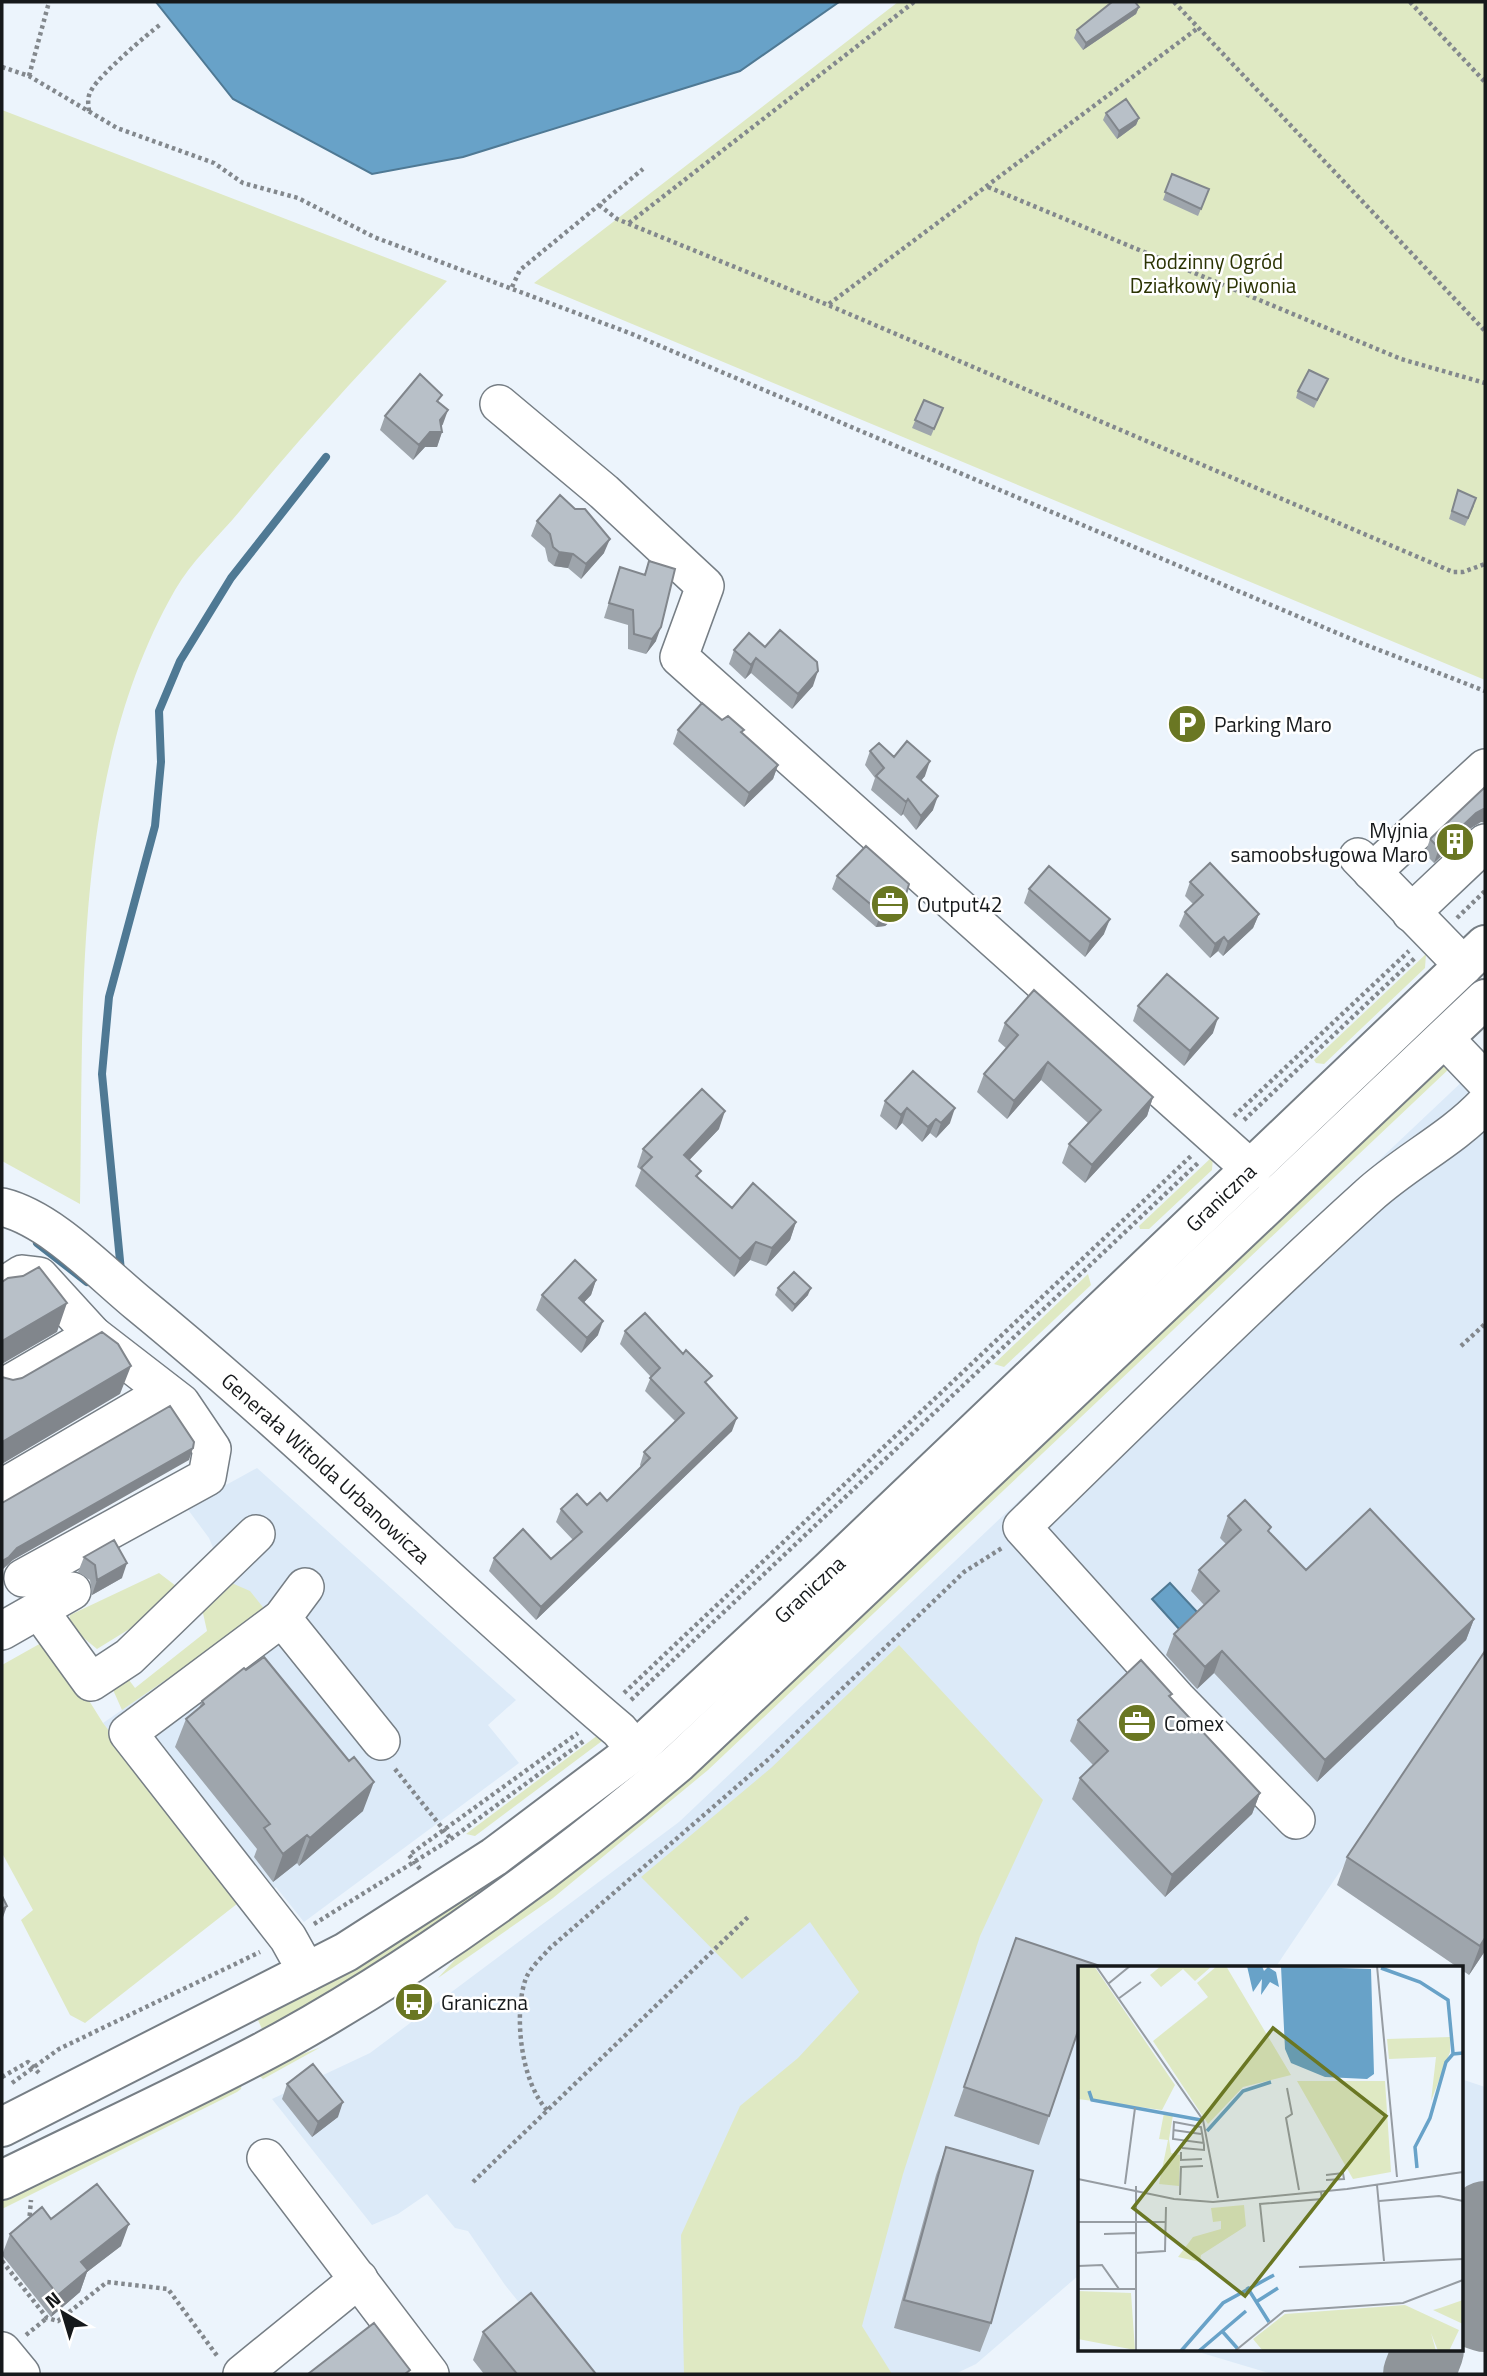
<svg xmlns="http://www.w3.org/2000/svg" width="1487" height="2376" viewBox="0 0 1487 2376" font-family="'Titillium Web',sans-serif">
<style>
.built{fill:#dceaf8}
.green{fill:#dfe9c3}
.water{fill:#68a2c8;stroke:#4f7994;stroke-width:2}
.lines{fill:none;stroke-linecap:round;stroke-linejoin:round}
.stream{stroke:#4f7994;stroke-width:8}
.taxiway{stroke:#8f959a;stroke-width:72}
.minor-casing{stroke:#767e85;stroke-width:40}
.major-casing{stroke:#767e85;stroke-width:42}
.path{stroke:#83888d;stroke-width:4.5;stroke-dasharray:3.5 3.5;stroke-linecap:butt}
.minor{stroke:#fff;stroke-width:37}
.major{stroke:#fff;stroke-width:38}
.wall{fill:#9ea5ac}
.shaded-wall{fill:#81868c}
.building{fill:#b8c0c8;stroke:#81868c;stroke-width:2}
.labels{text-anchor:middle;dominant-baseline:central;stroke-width:5;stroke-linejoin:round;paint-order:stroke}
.park-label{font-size:21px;fill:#2b3303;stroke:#fff}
.poi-label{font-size:21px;fill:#16191b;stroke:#fff;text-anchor:start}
.street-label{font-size:21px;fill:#16191b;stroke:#fff}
.inset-river{fill:none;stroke:#68a2c8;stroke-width:3.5}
.inset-road{fill:none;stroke:#969ca2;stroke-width:2}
.view{fill:#6a7723;fill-opacity:0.15;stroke:#6a7723;stroke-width:3.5}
.inset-edge{fill:none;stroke:#16191b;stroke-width:3.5}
</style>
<rect width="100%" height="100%" fill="#ecf4fc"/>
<path class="built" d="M1485 1060V1656L1275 1968H1079V2275L976 2364 955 2374H576L505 2285 468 2231 455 2228 427 2194 398 2214 372 2225 272 2099 370 2053 679 1822Z
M257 1468 516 1700 488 1725 519 1763 304 1922 276 1887 250 1908 103 1723 266 1611 227 1581 209 1538 186 1507Z
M1461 2079 1485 2087V2253L1461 2308Z
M1192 2350H1443L1435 2374H1272Z"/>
<path class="green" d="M898 2H1485V680L534 283Z
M2 110 447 281C375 356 305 431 239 512 218 537 191 562 175 590 71 772 84 1001 80 1204L2 1161Z
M1426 954 1425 968 1324 1064 1316 1063 1314 1060Z
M1443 1065 1451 1067 708 1770 553 1898 438 1978 464 1950Z
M1213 1156 1212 1170 1149 1229H1140L1139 1226Z
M1088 1274 1091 1285 1004 1367 994 1364Z
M159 1573 176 1586 144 1620 97 1649 69 1626 70 1615Z
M227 1581 250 1591 266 1611 122 1710 110 1683 123 1672 135 1688 207 1631 200 1600Z
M50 1638 103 1723 242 1900 85 2023 70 2015 21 1920 33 1910 2 1853V1665Z
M899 1645 1043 1800 980 1936 903 2174 862 2326 892 2374H684L681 2235 740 2106 798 2058 859 1992 810 1922 742 1979 641 1877 771 1768Z
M606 1729 602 1741 475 1836 466 1834Z
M576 1818 581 1824 371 1969 263 2031 257 2018Z
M321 2047 263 2079 255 2072Z
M242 2079 241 2089 237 2092 2 2209V2200Z"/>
<path class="water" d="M156 2H839L740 71 463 157 372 174 233 99Z
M1170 1583 1198 1613 1180 1630 1152 1599Z"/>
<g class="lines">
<path class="stream" d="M37 1243 87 1282
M121 1271 102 1074 109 997 155 826 161 762 159 711 180 661 231 578 326 457"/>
<path class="taxiway" d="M1461 2266 1485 2217
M1461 2308 1485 2316
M1419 2374 1428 2350"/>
<g class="minor-casing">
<g id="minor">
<path d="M499 404 604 492 705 586 679 657 1252 1170"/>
<path d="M1358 857 1464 966"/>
<path d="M1372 872 1485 768"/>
<path d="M1411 913 1485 843"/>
<path d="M1444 1038 1485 1081"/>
<path id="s1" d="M2 1207C51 1219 100 1272 139 1304 305 1440 456 1592 619 1730L636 1750"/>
<path d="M2 1287 22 1274 39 1276 93 1335 181 1403 212 1449 207 1477 23 1578"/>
<path d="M2 1388 93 1335"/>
<path d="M2 1488 166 1392"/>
<path d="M305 1587 282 1618 128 1733 288 1938 307 1972"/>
<path d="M39 1610 91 1682 129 1657 256 1534"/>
<path d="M282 1618 381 1741"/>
<path d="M2 1631 72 1591"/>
<path d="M1296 1820 1177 1699 1022 1527C1136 1416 1250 1303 1368 1196 1405 1162 1451 1140 1485 1104"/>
<path d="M266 2158 430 2374"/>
<path d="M2 2351 21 2374"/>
<path d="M242 2374 359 2279"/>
</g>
</g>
<g class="major-casing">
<g id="major">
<path id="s2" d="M2 2127 346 1952 494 1857 636 1750 830 1570 1485 945"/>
<path d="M2 2180C95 2134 191 2091 283 2041 425 1962 554 1868 678 1763L1485 999"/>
</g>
</g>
<path class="path" d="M1174 2 1485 331
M1410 2 1485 82
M2 67 29 76 117 128 214 163 243 183 298 198 374 237 632 334 1356 641 1485 691
M29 76 49 2
M89 111C88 102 87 97 92 89 100 75 146 35 161 24
M988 187 1401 359 1485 383
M599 205 617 219 828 305 1453 572H1463L1485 564
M629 223 914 2
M512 287 520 270 643 169
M829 304 1198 28
M1457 918 1485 891
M1234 1116 1409 951
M1244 1120 1415 958
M1461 1346 1485 1324
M624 1693 1192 1155
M631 1700 1199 1162
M395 1769 451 1839
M420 1869 409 1855 578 1733
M314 1924 451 1839 585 1740
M2 2077 28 2062 39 2073
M12 2083 59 2049 260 1952
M547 2110C521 2082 513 2014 526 1978 531 1967 542 1957 550 1948L771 1757 964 1572 1002 1548
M473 2182 748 1917
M29 2223 31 2200
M2 2261 47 2318 58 2321 107 2282 168 2289 218 2357
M26 2335 47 2318"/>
<use href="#minor" class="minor"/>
<use href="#major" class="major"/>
</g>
<path class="wall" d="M1139 7 1136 14 1083 50 1074 38 1077 30Z
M1106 113 1139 118 1136 125 1117 139 1103 120Z
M1172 174 1209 189 1198 216 1163 200Z
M1328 379 1314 408 1296 398 1298 391Z
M924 400 943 408 931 436 912 428Z
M439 402 443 424 441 427 442 432 437 447H425L413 460 380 430 385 416Z
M1458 490 1474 506 1465 526 1449 519Z
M537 521 604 553 581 579 568 568 554 566 548 561 545 548 531 536Z
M649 561 656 641 646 654 628 649V625L604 618 620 567 644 575Z
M765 647 813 686 792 709 751 673 745 679 729 664 734 650Z
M722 720 744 730 742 733 778 765 773 779 744 807 673 744 678 730Z
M870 751 894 757 925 776 921 781 933 810 916 830 903 814 901 816 871 790 875 778 865 765Z
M1481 822 1471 828 1434 863 1425 854 1430 839Z
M837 876 899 914 885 926 876 927 832 889Z
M1190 882 1259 914 1253 928 1223 956 1218 951 1210 958 1179 926 1185 912 1193 904 1185 896Z
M1029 889 1104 934 1085 957 1024 903Z
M1138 1006 1213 1033 1184 1066 1133 1021Z
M1005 1023 1153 1097 1147 1116 1085 1183 1062 1163 1069 1144 1088 1123 1041 1080 1007 1119 977 1092 984 1074 1007 1049 998 1041Z
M885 1101 950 1123 936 1138 930 1133 922 1142 902 1123 896 1130 880 1116Z
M719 1129 689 1160 699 1178 732 1208 796 1222 790 1240 766 1266 750 1260 734 1277 635 1186 641 1170 637 1167 643 1149Z
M596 1280 591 1295 584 1302 598 1335 581 1353 536 1310 542 1295Z
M778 1288 808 1295 792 1312 775 1295Z
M625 1331 708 1386 732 1431 536 1620 489 1571 494 1558 551 1559 573 1540 556 1522 561 1509 587 1505 607 1501 641 1467 640 1465 644 1452 675 1421 645 1391 651 1377 620 1344Z
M1228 1516 1269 1532 1306 1570 1474 1619 1466 1640 1317 1782 1214 1673 1197 1689 1166 1655 1174 1634 1204 1605 1191 1591 1199 1570 1226 1544 1220 1538Z
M84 1557 122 1578 92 1595 90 1580 78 1572Z
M1485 1651V1951L1469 1975 1337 1885 1347 1857Z
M1170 1698 1260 1793 1252 1814 1165 1897 1072 1799 1080 1778 1093 1765 1070 1741 1078 1720Z
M202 1701 363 1811 299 1866 297 1863 273 1882 254 1857 257 1849 175 1747 186 1719 199 1708Z
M1016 1938 1049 2116 1039 2145 954 2116Z
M287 2084 338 2117 312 2137 282 2099Z
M946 2147 991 2323 980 2352 894 2328 936 2175Z
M51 2219 121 2246 87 2272 80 2292 51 2317 2 2255 10 2234Z
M483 2332 596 2374H484L473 2360Z"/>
<path class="shaded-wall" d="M1139 7 1136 14 1083 50 1086 43Z
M1139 118 1136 125 1117 139 1119 131Z
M448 410 443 424 437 432H442L437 447H425L413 460 419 445Z
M610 539 604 553 581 579 586 564Z
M559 552 573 554 568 568 554 566Z
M661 627 656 641 646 654 652 639Z
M756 658 751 673 745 679 751 665Z
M818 671 813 686 792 709 798 694Z
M930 761 925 776 911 792 917 777Z
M778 765 773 779 744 807 749 793Z
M938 796 933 810 916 830 921 816Z
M908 799 903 814 901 816 906 802Z
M1485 808V823L1481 822 1471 828 1434 863 1439 848 1476 813Z
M904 901 899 914 885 926 876 927 881 913Z
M1259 914 1253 928 1223 956 1228 942Z
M1110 919 1104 934 1085 957 1090 942Z
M1224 937 1218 951 1210 958 1215 944Z
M1218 1018 1213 1033 1184 1066 1190 1051Z
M1048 1062 1041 1080 1007 1119 1014 1101Z
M1153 1097 1147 1116 1085 1183 1092 1165Z
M907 1108 902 1123 896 1130 901 1115Z
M955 1108 950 1123 936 1138 941 1123Z
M725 1111 719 1129 677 1173 684 1155Z
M936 1119 930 1133 922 1142 928 1127Z
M796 1222 790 1240 766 1266 772 1248Z
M756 1242 750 1260 734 1277 740 1259Z
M596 1280 591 1295 574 1313 579 1298Z
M811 1288 808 1295 792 1312 795 1305Z
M67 1303 57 1332 2 1364V1341Z
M603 1321 598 1335 581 1353 587 1338Z
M131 1366 120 1394 2 1464V1442Z
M737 1418 732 1431 536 1620 541 1607Z
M193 1448 189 1460 13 1560 2 1570V1561L17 1548Z
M127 1563 122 1578 92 1595 97 1580Z
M1474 1619 1466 1640 1317 1782 1325 1760Z
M1222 1651 1214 1673 1197 1689 1205 1667Z
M374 1782 363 1811 299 1866 310 1838Z
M1260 1793 1252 1814 1165 1897 1172 1875Z
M307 1835 297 1863 273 1882 283 1854Z
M7 1906 2 1920V1909Z
M1485 1938V1951L1469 1975 1480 1946Z
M343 2102 338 2117 312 2137 318 2122Z
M129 2224 121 2246 87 2272 80 2292 51 2317 58 2295 81 2262Z"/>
<path class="building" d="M1112 2H1135L1139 7 1086 43 1077 30Z
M1126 99 1139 118 1119 131 1106 113Z
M1172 174 1209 189 1201 209 1165 192Z
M1309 370 1328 379 1317 400 1298 391Z
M420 374 442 395 437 401 448 410 440 420 442 432H430L419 445 385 416Z
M924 400 943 408 934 429 915 420Z
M1458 490 1476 498 1468 518 1452 511Z
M560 495 575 509H585L610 539 586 564 573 554 559 552 553 547 550 534 537 521Z
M649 561 675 569 661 627 652 639 634 634 633 610 609 603 620 567 645 575Z
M780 630 817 662 818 671 798 694 756 658 751 665 734 650 749 633 765 647Z
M702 703 722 720 728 716 744 730 741 732 778 765 749 793 678 730Z
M907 741 930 761 917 777 938 796 921 816 908 799 906 802 876 776 884 768 870 751 879 743 894 757Z
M1485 787V808L1476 813 1439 848 1430 839Z
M866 846 909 884 904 901 890 913H881L837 876Z
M1210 863 1259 914 1228 942 1224 937 1215 944 1185 912 1203 895 1190 882Z
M1049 866 1110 919 1090 942 1029 889Z
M1167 974 1218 1018 1190 1051 1138 1006Z
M1034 990 1153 1097 1092 1165 1069 1144 1101 1110 1048 1062 1014 1101 984 1074 1018 1035 1005 1023Z
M913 1071 955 1108 941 1123 936 1119 928 1127 907 1108 901 1115 885 1101Z
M702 1089 725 1111 684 1155 701 1171 696 1176 732 1208 753 1183 796 1222 772 1248 756 1242 740 1259 641 1168 652 1157 643 1149Z
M575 1260 596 1280 579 1298 603 1321 587 1338 542 1295Z
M39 1267 67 1303 2 1341V1282L8 1278 23 1276Z
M794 1272 811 1288 795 1305 778 1288Z
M645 1313 683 1354 686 1350 712 1376 705 1382 737 1418 541 1607 494 1558 523 1529 551 1559 582 1532 561 1509 577 1494 587 1505 600 1493 607 1501 650 1458 644 1452 684 1413 650 1378 660 1368 625 1331Z
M102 1332 118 1344 131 1366 2 1442V1377L13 1380 22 1378Z
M170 1406 194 1442 193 1448 17 1548 9 1557 2 1561V1503Z
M1245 1500 1271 1527 1268 1531 1306 1570 1370 1509 1474 1619 1325 1760 1222 1651 1205 1667 1174 1634 1219 1591 1199 1570 1241 1530 1228 1516Z
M114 1540 127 1563 97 1580 95 1565 84 1557Z
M1485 1651V1938L1480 1946 1347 1857Z
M264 1657 349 1761 354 1757 374 1782 310 1838 307 1835 283 1854 264 1828 270 1824 186 1719 204 1704 202 1701 244 1668 246 1670Z
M1141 1660 1172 1694 1169 1696 1260 1793 1172 1875 1080 1778 1108 1751 1078 1720Z
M2 1896 7 1906 2 1909Z
M1016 1938 1100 1966V1968H1079V2028L1049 2116 964 2087Z
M313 2064 343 2102 318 2122 287 2084Z
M946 2147 1033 2171 991 2323 904 2300Z
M97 2184 129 2224 81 2262 88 2270 58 2295 10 2234 42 2207 51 2219Z
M531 2293 596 2374H517L483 2332Z
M374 2323 410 2370 405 2374H308Z"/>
<defs>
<g id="parking-disc" transform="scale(2.0125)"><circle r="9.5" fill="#6a7723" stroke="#fff"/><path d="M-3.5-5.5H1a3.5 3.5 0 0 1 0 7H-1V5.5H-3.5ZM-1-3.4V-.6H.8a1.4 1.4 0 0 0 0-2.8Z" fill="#fff"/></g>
<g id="building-disc" transform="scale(2.0125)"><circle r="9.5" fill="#6a7723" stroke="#fff"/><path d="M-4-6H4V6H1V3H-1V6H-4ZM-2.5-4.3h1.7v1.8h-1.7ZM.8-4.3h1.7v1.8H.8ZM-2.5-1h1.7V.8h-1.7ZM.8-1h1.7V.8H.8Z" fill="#fff"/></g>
<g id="office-disc" transform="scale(2.0125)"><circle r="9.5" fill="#6a7723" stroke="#fff"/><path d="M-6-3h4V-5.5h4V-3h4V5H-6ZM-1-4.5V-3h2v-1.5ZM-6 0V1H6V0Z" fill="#fff"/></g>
<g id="bus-disc" transform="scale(2.0125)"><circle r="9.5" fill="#6a7723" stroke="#fff"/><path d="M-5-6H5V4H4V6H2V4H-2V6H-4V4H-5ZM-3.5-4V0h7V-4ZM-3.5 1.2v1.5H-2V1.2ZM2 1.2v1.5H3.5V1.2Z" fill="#fff"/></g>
</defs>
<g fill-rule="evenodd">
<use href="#parking-disc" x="1187" y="724"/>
<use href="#building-disc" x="1455" y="842"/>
<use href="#office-disc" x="890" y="904"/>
<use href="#office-disc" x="1137" y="1723"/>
<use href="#bus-disc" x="414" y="2002"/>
</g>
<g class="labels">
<g class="park-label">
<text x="1213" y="261">Rodzinny Ogród<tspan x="1213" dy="24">Działkowy Piwonia</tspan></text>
</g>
<g class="poi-label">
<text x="1214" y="724">Parking Maro</text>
<text x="1428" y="830" text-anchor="end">Myjnia<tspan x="1428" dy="24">samoobsługowa Maro</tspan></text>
<text x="917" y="904">Output42</text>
<text x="1164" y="1723">Comex</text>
<text x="441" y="2002">Graniczna</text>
</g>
<g class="street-label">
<text stroke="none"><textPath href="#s2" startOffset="1544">Graniczna</textPath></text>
<text stroke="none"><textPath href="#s1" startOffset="418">Generała Witolda Urbanowicza</textPath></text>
<text stroke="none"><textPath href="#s2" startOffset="976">Graniczna</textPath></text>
</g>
</g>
<g transform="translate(1078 1966)">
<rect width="385" height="385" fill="#ecf4fc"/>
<path d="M0 0H16L97 119 84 144 0 133ZM83 0H134L117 15 105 3 83 21 72 9ZM139 0H148L213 109 165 121 130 158 75 75 130 31 119 17ZM372 71V86L353 135 358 91 311 93 309 73ZM219 115H307L313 206 275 213ZM86 147 95 149 91 173 93 187 102 189 101 220 81 218 90 174 81 173ZM166 239 168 260 123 289 122 296 100 291 115 271 143 263V255L135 256 133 242ZM0 325 53 327 57 384 0 373ZM385 334V358L355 344 362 342ZM327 339 381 364 371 385H360L353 367 358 385H185L175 373 207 348Z" fill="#dfe9c3"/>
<path d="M169 0H184L186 5 190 1 198 6 201 21 192 16 183 29 184 13 175 26ZM203 0 293 3 296 108 289 113 247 111 213 97 207 83Z" fill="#68a2c8"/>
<path class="inset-river" d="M303 2 342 16 370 34 375 87M11 125 14 134 123 154M129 165 165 125 193 116M339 202 337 181 352 152 368 96 375 88 385 87M169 321 191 356M178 336 200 322M144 365 160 383M103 385 145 337 196 309M121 385 168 345"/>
<path class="inset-road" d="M18 0 125 154 140 232M299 0 319 211M30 18 52 0M40 33 63 16M209 122 214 148 208 152 221 224M95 164 123 168M104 182 126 184V179L123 161 96 156 95 173 126 177M103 186V194L124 193M248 209 265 207 266 213 248 214M0 213 96 233 135 236 269 223 385 206M47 218 57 142M299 219 306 295M58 220V385M102 229 103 201 125 200M301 235 361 230 385 235M0 256H88M26 268 57 267M186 276 182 238 244 233 243 226M57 287 87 285 88 241M0 300 24 299 41 323M221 301 385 293M0 323H57M157 385 206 345 325 337 385 314"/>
<path class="view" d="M195 62 308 150 167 330 55 242Z"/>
<rect width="385" height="385" class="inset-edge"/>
</g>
<rect width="1487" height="2376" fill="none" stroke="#16191b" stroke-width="7"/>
<g transform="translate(63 2313) rotate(322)" stroke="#ffffff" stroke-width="5" paint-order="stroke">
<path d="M0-5L12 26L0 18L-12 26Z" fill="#16191b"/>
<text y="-10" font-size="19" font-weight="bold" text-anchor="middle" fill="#16191b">N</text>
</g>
</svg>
